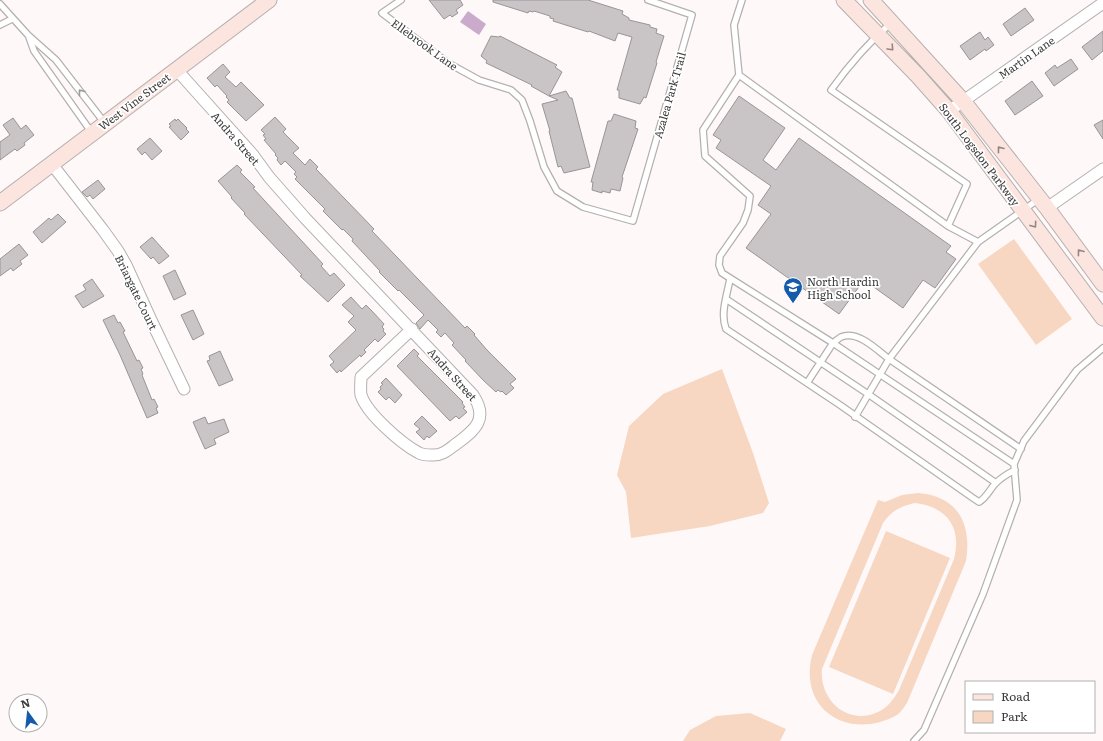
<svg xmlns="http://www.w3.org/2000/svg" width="1103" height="741" viewBox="0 0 1103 741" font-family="Literata,serif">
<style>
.green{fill:#f7d7c1;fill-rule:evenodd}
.water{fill:#caabcc}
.building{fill:#c9c5c7;stroke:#999496}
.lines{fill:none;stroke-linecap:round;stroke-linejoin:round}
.lane-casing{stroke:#b5b0b0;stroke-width:8}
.street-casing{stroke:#b5b0b0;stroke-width:13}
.secondary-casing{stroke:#b5b0b0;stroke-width:17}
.lane{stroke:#fff;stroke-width:5.5}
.street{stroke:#fff;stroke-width:11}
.secondary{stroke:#fde5df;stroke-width:15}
.oneway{stroke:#928684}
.oneway2{stroke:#9d9c9c}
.labels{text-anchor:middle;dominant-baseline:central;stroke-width:3.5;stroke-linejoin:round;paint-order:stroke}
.street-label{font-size:11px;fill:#3b3939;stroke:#fff}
.poi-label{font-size:11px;fill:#3b3939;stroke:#fff;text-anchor:start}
</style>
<rect width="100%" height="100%" fill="#fef8f9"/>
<path class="green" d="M1014 239 1072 319 1036 345 978 264Z
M722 369 753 453 769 503 763 513 710 526 631 538 626 492 617 475 629 426 663 394Z
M918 493C958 496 972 524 966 561L907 703C904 707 901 712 897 715 850 741 798 711 812 655L878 500 885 502 902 495ZM915 503C947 507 962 527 954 559L899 690C894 699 887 708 878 712 848 726 819 700 822 669L883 523C893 510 899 507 915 503Z
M886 531 950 558 893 694 829 667Z
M750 713 786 729 780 741H683L690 730 716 716Z"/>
<path class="water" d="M468 11 486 24 479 35 460 22Z"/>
<path class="building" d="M429 0H460L463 5 456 10 458 13 452 17 450 15 444 19Z
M493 0H588L623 11 622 14 629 18V20L650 25V27L657 29 656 33 664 36 656 62 657 63 646 98 644 97 640 104 619 98V90H617L632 37 618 33 615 41 589 31 588 32 553 21 554 19 550 18V16L534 11 533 12 529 11 528 13 493 2Z
M1025 8 1034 20 1011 36 1003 24Z
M1103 31V51L1092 60 1082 47Z
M980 32 985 40 988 37 994 45 986 51 985 49 970 60 960 46Z
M491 36 499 37 500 36 557 65 555 67 562 72 549 96 531 86 532 85 486 63 487 61 481 56Z
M1071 59 1078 69 1054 86 1045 73 1055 65 1057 68Z
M223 64 230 72 225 77 236 87 241 82 264 105 246 121 227 102 229 100 226 97 227 96 217 85 215 87 207 78Z
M1032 81 1043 96 1015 115 1005 101Z
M566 91 570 98H572L590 167 564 173 561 166 558 167 549 131H550L542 104 558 100 549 96Z
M739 96 785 128 763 160 776 170 799 138 951 246 946 252 956 259 935 288 923 280 903 308 864 280 839 314 746 248 771 214 758 205 771 186 716 148 721 140 713 135Z
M614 114 636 121 635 128 638 129 622 177 623 178 620 191 611 189 610 193 602 191V193L592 190 593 182H591L608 121H611Z
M275 117 286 129 283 132 299 148 293 153 305 165 310 159 318 167 316 169 374 229 372 231 465 328 467 326 475 334 474 335 487 350 516 379 510 384 514 388 506 395 502 391 501 392 498 390 496 392 484 381 465 361 466 360 452 345 454 343 445 333 441 337 436 332 438 330 428 320 420 329 416 323 424 315 399 290 398 291 379 272 380 271 352 241 353 239 343 229 342 230 323 211 325 209 295 179 297 177 294 174 296 172 285 161 281 165 277 160 278 158 275 155 276 154 264 140 266 139 263 135 265 134 261 130Z
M13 118 21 129 26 125 34 135 24 143 25 145 17 151 15 149 0 160V142L10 135 3 125Z
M175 119 176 121 178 119 187 128 186 129 189 132 181 140 169 127 171 126 169 124Z
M1103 120V139L1094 125Z
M150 138 162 151 152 160 145 152 142 155 137 149Z
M237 165 242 170 240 172 255 187 253 188 323 264 321 266 330 276 334 273 345 285 328 302 300 276 302 275 244 214 245 213 231 198 232 197 218 181Z
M98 180 105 189 93 199 90 195 87 197 82 192Z
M58 214 66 222 42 243 33 232 49 218 51 220Z
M152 237 169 256 159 264 153 257 151 259 140 247Z
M19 244 28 255 20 261 22 264 13 271 11 268 0 276V259Z
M175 270 186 294 174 300 163 276Z
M92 279 104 296 83 308 75 296 86 290 83 285Z
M351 297 362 309 366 305 371 310 384 324 382 327 384 329 383 331 386 334 378 342 375 339 364 350 366 352 361 357 360 355 341 372 340 370 337 373 330 365 334 362 329 356 356 330 348 322 354 316 342 305Z
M193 310 204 334 193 340 181 315Z
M114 315 118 323 120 322 125 331 123 332 137 361 139 360 143 368 141 369 143 374 142 375 152 400 154 399 158 407 156 408 158 413 147 418 120 355 103 320Z
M414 349 419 354 417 356 463 402 462 403 465 407 463 408 467 412 459 419 456 416 450 421 397 366Z
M220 351 233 380 219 386 207 361 210 360 209 356Z
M386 378 402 395 395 403 389 397 386 400 378 392 381 389 380 387 383 384 381 383Z
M422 416 437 431 429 438 427 436 424 440 416 432 420 429 414 424Z
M205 417 208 424 224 419 229 432 214 439 216 444 205 449 193 422Z"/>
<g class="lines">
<g class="lane-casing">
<path id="lane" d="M401 0 382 13 448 63 479 80 511 90 522 100 530 121 544 167 557 191 583 207 633 221 692 15 648 0
M742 0 734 25 739 75 948 226 978 242
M0 4 28 35 56 60 104 122
M891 23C868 43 849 65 831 90L967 184 948 226
M0 25 12 19
M29 37 34 51 92 133
M739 75 703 130 705 156 750 196 748 210 743 223 720 256 719 265 722 273 833 343C836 341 839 338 841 337 858 330 877 350 889 359L978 242 1039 199
M730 279C727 295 720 314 726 329L840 405 973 498 979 502C986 498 989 491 994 485 1000 478 1007 474 1015 470
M726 299 868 394 996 483
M807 383 833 343 1014 464
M855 417 889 359 1021 449
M914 741 924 730 983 594 1017 500 1014 464 1024 441 1077 370 1103 348"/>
</g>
<g class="street-casing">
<path id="street" d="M176 69 253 155 269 177 305 218 473 395C489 419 475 430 456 444 448 450 442 456 431 455 428 455 423 455 419 453 402 444 367 414 361 395 360 390 361 382 361 377L412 329
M949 111 1103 3
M51 163 103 230 118 251 126 265 151 320 184 389
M1047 208 1103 169"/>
</g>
<g class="secondary-casing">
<path id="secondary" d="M844 0 918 76 949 111 1103 318
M871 0 963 101 1047 208 1103 284
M0 203 269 0"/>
</g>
<use href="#lane" class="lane"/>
<use href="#street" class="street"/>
<use href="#secondary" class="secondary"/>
</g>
<defs><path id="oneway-chevron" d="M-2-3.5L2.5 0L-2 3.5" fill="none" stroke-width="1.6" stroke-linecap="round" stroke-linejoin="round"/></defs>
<g class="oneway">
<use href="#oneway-chevron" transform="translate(891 48) rotate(47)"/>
<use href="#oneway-chevron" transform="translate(1000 149) rotate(-128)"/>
<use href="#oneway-chevron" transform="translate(1034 225) rotate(54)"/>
<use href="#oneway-chevron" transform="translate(1080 252) rotate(-127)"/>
</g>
<use class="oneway2" href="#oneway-chevron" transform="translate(81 92) rotate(-128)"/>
<defs>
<g id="school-pin" transform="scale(1)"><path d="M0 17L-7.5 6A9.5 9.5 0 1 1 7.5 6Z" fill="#165bab" stroke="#fff"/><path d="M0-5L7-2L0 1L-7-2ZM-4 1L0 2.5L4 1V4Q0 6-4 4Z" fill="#fff"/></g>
</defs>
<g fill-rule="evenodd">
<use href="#school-pin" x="793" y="287"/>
</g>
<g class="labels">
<g class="street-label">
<text transform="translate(425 44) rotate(36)">Ellebrook Lane</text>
<text transform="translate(1026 57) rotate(-35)">Martin Lane</text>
<text transform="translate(669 95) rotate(-74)">Azalea Park Trail</text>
<text transform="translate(134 101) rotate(-37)">West Vine Street</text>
<text transform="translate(236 138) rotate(49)">Andra Street</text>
<text transform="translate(980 154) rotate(53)">South Logsdon Parkway</text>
<text transform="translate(137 292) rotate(64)">Briargate Court</text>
<text transform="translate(453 374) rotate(48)">Andra Street</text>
</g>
<g class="poi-label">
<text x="807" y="281">North Hardin<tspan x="807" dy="13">High School</tspan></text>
</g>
</g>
<rect x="965" y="681" width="130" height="52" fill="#ffffff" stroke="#b1b0b0"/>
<rect x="973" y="694" width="20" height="6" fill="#fde5df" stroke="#b1b0b0"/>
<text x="1001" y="701" font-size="12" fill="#3b3939">Road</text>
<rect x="973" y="711" width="20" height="12" fill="#f7d7c1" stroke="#b1b0b0"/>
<text x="1001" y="721" font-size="12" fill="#3b3939">Park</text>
<g transform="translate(28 713) rotate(345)"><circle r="19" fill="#ffffff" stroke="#b1b0b0"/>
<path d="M0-3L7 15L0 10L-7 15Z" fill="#165bab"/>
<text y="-6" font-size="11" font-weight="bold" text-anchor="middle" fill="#3b3939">N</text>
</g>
</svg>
